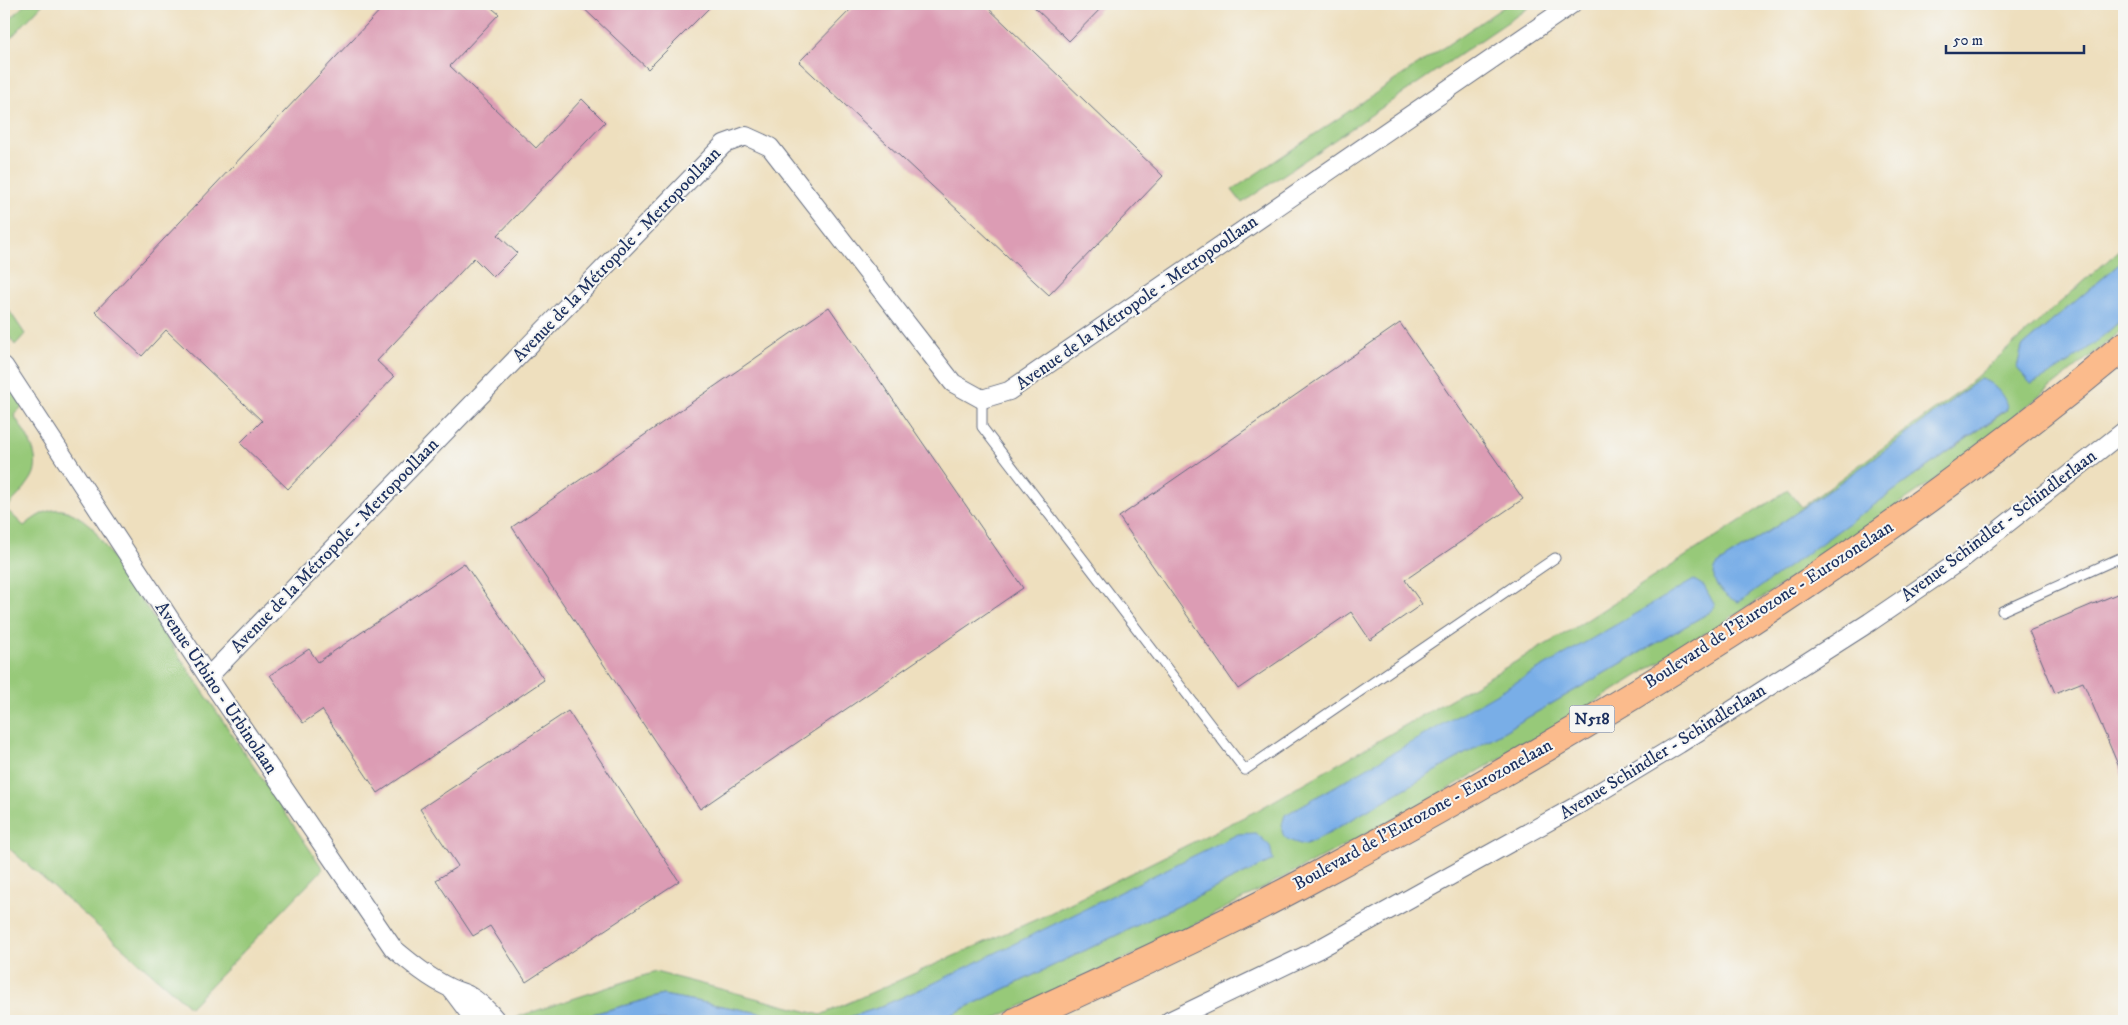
<svg xmlns="http://www.w3.org/2000/svg" width="2128" height="1025" viewBox="0 0 2128 1025" font-family="'IM FELL DW Pica',serif">
<style>
.green{fill:#97c979;stroke:#597c6c;fill-rule:evenodd}
.water{fill:#79aee7;stroke:#4a6ea2}
.building{fill:#dc9cb4}
.lines{fill:none;stroke-linecap:round;stroke-linejoin:round}
.service-casing{stroke:#656d80;stroke-width:11}
.minor-casing{stroke:#656d80;stroke-width:20}
.trunk-casing{stroke:#656d80;stroke-width:30}
.service{stroke:#fff;stroke-width:9}
.minor{stroke:#fff;stroke-width:18}
.trunk{stroke:#fbbb8c;stroke-width:28}
.labels{text-anchor:middle;dominant-baseline:central;stroke-width:4;stroke-linejoin:round;paint-order:stroke}
.shield{fill:#f6f6f2;stroke:#5d6b8a;stroke-width:1}
.shield-label{font-size:16px;font-weight:bold;fill:#1b2f5e}
.street-label{font-size:18px;fill:#1b2f5e;stroke:#f6f6f2}
</style>
<rect width="100%" height="100%" fill="#f6f6f2"/>
<filter id="ink" filterUnits="userSpaceOnUse"><feTurbulence type="fractalNoise" baseFrequency=".02" numOctaves="2"/><feDisplacementMap in="SourceGraphic" scale="10" xChannelSelector="R" yChannelSelector="G"/><feConvolveMatrix kernelMatrix="1 2 1 2 8 2 1 2 1" color-interpolation-filters="sRGB"/></filter>
<filter id="wash" filterUnits="userSpaceOnUse"><feTurbulence type="fractalNoise" baseFrequency=".0096" numOctaves="4" result="noise"/><feDisplacementMap in="SourceGraphic" scale="20" xChannelSelector="R" yChannelSelector="G"/><feGaussianBlur stdDeviation="1.12" result="paint"/><feColorMatrix in="noise" values="0 0 0 0 0 0 0 0 0 0 0 0 0 0 0 0 0 1.4 0 .05"/><feComposite in="paint" operator="in"/></filter>
<g filter="url(#wash)">
<rect width="100%" height="100%" fill="#eedfbe"/>
<path class="green" d="M25 4H43L4 45V26Z
M1508 4H1534L1242 203 1232 190Z
M2124 246V260L2022 347 2017 368 2108 332 2124 317V329L1934 480 1765 596 1563 722 1417 807 1159 943 989 1021H938L1273 860 928 986 875 1009 837 1021H803L663 995 593 1014 596 1021H511L520 1016 655 972 821 1015 1044 916 1258 810 1576 627 1788 490 1802 507 1959 392ZM1979 379 2007 410 1738 602 1718 564C1809 507 1895 445 1979 379ZM1710 612 1323 836 1304 845Z
M4 303 25 334 15 345 4 329Z
M4 377 23 406 14 415C26 435 46 460 29 482 23 492 13 500 6 509L24 526C51 504 65 504 92 527L323 869 190 1007 4 844Z"/>
<path class="water" d="M2124 260V317C2100 340 2062 371 2031 384L2017 368 2022 347Z
M1980 379C1992 381 2007 397 2007 409L1744 599 1738 602C1723 596 1706 580 1718 564 1809 507 1895 444 1980 379Z
M1694 580 1704 586 1715 606 1710 612 1323 836 1304 845C1285 840 1277 837 1285 815Z
M1256 833 1270 846 1273 860 938 1021H837L875 1009 928 986 1238 834Z
M663 995 803 1021H596L593 1014Z"/>
<g id="blocks">
<path class="building" d="M386 4H487L499 14 450 66 536 148 582 99 605 122 498 235 517 253 493 277 474 258 377 361 394 377 288 489 240 443 262 421 166 330 142 356 95 312Z
M579 4H713L648 69Z
M856 4H984L1163 176 1049 295 799 62Z
M1031 4H1105L1069 41Z
M829 307 1023 588 700 809 512 527Z
M1400 323 1523 499 1405 580 1422 604 1370 640 1351 612 1238 689 1119 517Z
M464 563 544 680 378 793 322 710 303 723 270 675 309 649 318 662Z
M2124 591V779L2083 682 2055 693 2029 631Z
M568 711 679 881 526 982 490 926 473 936 436 880 458 866 420 809Z"/>
</g>
</g>
<g filter="url(#ink)">
<use href="#blocks" fill-opacity="0" stroke="#656d80" stroke-width="1"/>
<g class="lines">
<g class="service-casing">
<path id="service" d="M982 399V427L1245 770 1555 558
M2002 611 2124 556"/>
</g>
<g class="minor-casing">
<path id="minor" d="M4 366 208 677 393 948C411 963 429 978 450 988 456 991 463 992 468 995 479 1001 489 1011 497 1021
M208 677 724 144 746 136 770 147 953 383 982 399 1009 391 1572 4
M451 989 475 1021
M1169 1021 1317 950 1578 805 1679 744 1870 622 1961 560 2124 431"/>
</g>
<g class="trunk-casing">
<path id="trunk" d="M1017 1021C1113 976 1211 932 1305 882 1593 729 1874 555 2124 346"/>
</g>
<use href="#service" class="service"/>
<use href="#minor" class="minor"/>
<use href="#trunk" class="trunk"/>
</g>
</g>
<g class="labels">
<rect class="shield" x="1569.5" y="705.5" width="45" height="27" rx="4"/>
<g class="shield-label">
<text x="1592" y="719">N518</text>
</g>
<g class="street-label">
<text transform="translate(617 255) rotate(-46)">Avenue de la Métropole - Metropoollaan</text>
<text transform="translate(1137 303) rotate(-35)">Avenue de la Métropole - Metropoollaan</text>
<text transform="translate(1999 526) rotate(-37)">Avenue Schindler - Schindlerlaan</text>
<text transform="translate(335 546) rotate(-46)">Avenue de la Métropole - Metropoollaan</text>
<text transform="translate(1769 605) rotate(-33)">Boulevard de l'Eurozone - Eurozonelaan</text>
<text transform="translate(216 688) rotate(56)">Avenue Urbino - Urbinolaan</text>
<text transform="translate(1663 752) rotate(-32)">Avenue Schindler - Schindlerlaan</text>
<text transform="translate(1423 815) rotate(-29)">Boulevard de l'Eurozone - Eurozonelaan</text>
</g>
</g>
<rect width="2128" height="1025" fill="none" stroke="#f6f6f2" stroke-width="20"/>
<path d="M1946 45v8h138v-8" fill="none" stroke="#1b2f5e" stroke-width="2.5"/>
<text x="1953" y="45" font-size="15" fill="#1b2f5e" stroke="#f6f6f2" stroke-width="4" paint-order="stroke">50 m</text>
</svg>
